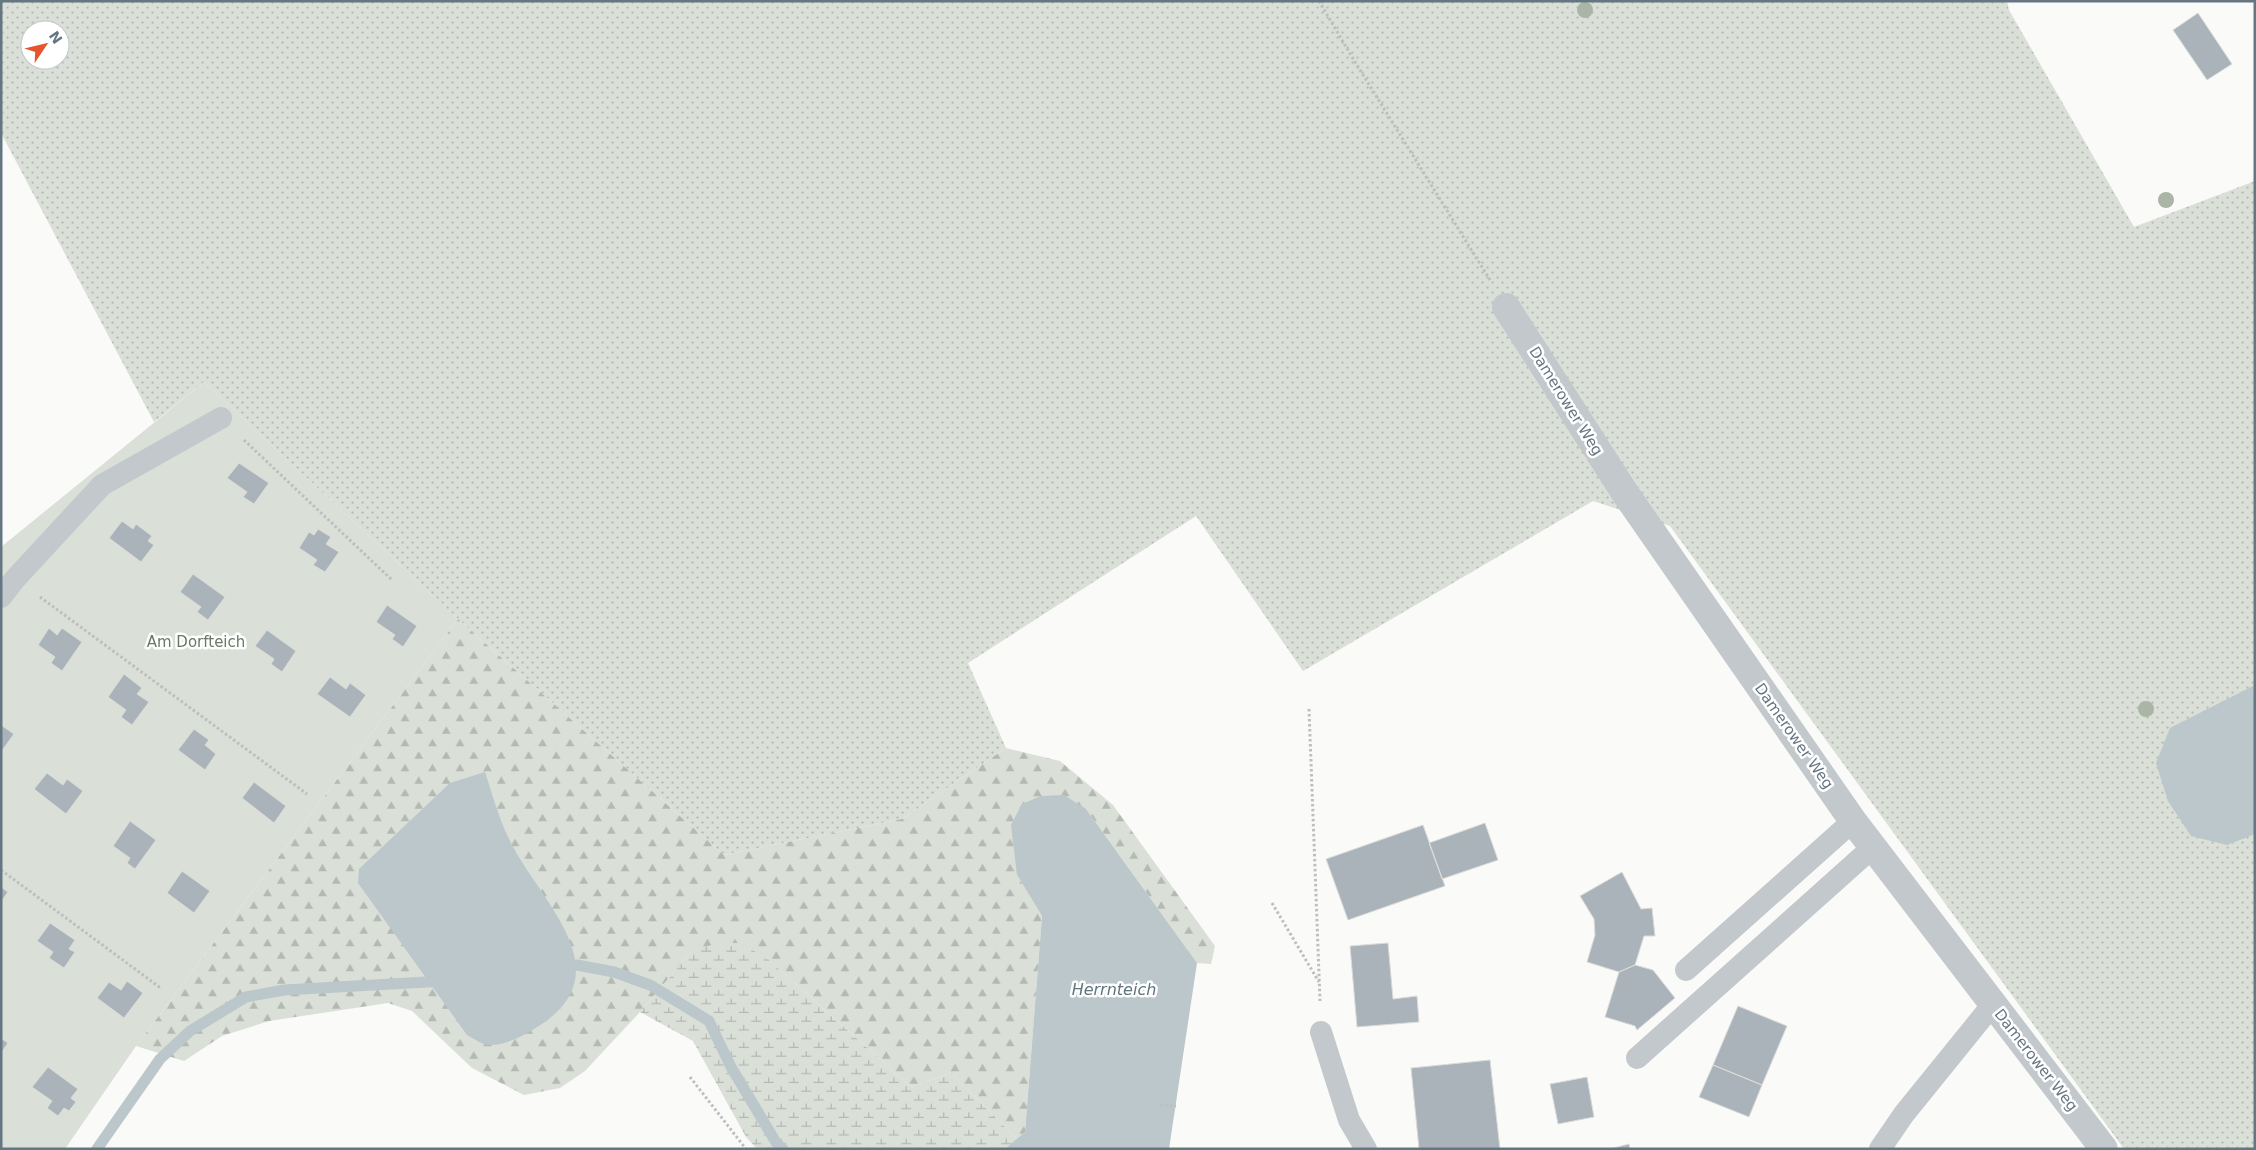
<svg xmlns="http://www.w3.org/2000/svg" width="2256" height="1150" viewBox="0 0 2256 1150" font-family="'DejaVu Sans',sans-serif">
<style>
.grass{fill:url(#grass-dots);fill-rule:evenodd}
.forest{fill:url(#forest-firs)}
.wetland{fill:url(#wetland-marsh)}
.garden{fill:#dadfd7}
.water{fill:#bbc7cb}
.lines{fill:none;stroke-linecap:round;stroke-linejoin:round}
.stream{stroke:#bbc7cb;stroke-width:11}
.building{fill:#aab3b9;stroke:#dcdcda}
.path{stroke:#bbbfc2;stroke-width:3;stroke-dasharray:2.5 2.5;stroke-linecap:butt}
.lane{stroke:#c3c8cc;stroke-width:22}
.street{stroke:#c3c8cc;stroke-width:28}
.tree{fill:#aab4a7}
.labels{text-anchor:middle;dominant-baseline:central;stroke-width:5;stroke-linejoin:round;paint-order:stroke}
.street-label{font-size:15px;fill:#657683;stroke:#fff}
.park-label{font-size:15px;fill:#687a64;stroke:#fff}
.water-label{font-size:16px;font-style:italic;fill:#60757c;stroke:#fff}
</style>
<defs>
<pattern id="grass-dots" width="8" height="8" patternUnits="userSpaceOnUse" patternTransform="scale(1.25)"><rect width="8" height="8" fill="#dadfd7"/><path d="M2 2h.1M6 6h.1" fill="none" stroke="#b4b9b4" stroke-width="1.8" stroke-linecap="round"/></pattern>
<pattern id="forest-firs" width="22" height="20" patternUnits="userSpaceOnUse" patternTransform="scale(1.25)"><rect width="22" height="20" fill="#dadfd7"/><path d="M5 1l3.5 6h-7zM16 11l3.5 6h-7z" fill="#b4b9b4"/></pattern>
<pattern id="wetland-marsh" width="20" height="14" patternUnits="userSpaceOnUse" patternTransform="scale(1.25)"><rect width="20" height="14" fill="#dadfd7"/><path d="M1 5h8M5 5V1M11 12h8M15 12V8" fill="none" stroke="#b4b9b4"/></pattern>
</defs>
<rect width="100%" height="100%" fill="#fafaf8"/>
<path class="grass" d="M1 1H2007L2009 10 2134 227 2255 181V1149H2124L1670 526 1593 501 1303 671 1196 516 968 663 1006 748 902 819 724 855 458 619 204 382 154 422 1 133ZM30 30H60V60H30Z"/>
<path class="forest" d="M458 619 724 855 902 819 1006 748 1060 761 1113 805 1215 946 1211 964 1197 963 1086 809 1017 875 1042 916 1025 1132 1018 1140 951 1073 911 1087 769 960 691 952 640 1012 585 1071 560 1088 524 1095 472 1068 412 1011 388 1003 269 1021 222 1036 184 1061 136 1046Z"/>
<path class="wetland" d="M717 943H741L769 960 911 1087 951 1073 1018 1140 1005 1149H757L746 1137 693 1041 640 1012 691 952Z"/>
<path class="garden" d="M204 382 458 619 136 1046 65 1149H1V547Z"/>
<path class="water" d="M2255 685V834L2227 845 2191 836 2168 801 2156 763 2170 728Z
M485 772C492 793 498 816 508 837 537 900 629 973 534 1029 521 1037 503 1046 488 1045 481 1044 473 1038 467 1035L358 883 359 869 450 783Z
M1064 795 1086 809 1197 963 1169 1149H1005L1025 1132 1042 916 1017 875 1011 825 1022 804 1041 796Z"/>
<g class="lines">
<path class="stream" d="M563 967 577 965 614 972 650 985 709 1021 731 1067 777 1144 783 1149
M97 1149 160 1059 190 1031 246 997 284 990 445 981"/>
</g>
<path class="building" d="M2198 13 2232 64 2207 80 2173 30Z
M239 463 269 483 254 504 243 497 247 492 227 478Z
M122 521 133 529 136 524 152 536 148 541 154 545 141 562 109 538Z
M318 529 331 537 326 544 339 552 325 572 313 565 317 560 299 548 309 532 314 535Z
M193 574 225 597 208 620 197 612 201 607 180 592Z
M387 605 417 626 403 647 392 639 395 635 376 622Z
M49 628 57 635 62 628 82 642 62 671 51 663 55 657 38 645Z
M267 630 296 651 282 672 271 664 274 659 255 646Z
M124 674 142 688 137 694 149 702 132 725 121 717 126 710 108 697Z
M330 677 346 689 350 683 366 695 350 717 317 694Z
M1 725 14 734 1 752Z
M194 729 209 740 205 745 216 754 205 770 178 750Z
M47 773 63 785 67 779 83 791 66 814 34 789Z
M254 782 286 806 274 823 242 798Z
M130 821 156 840 135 869 127 863 130 858 113 846Z
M1485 823 1498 860 1442 879 1429 843Z
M1423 825 1445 886 1348 920 1326 859Z
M182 871 210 891 194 913 167 893Z
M1622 872 1641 909 1652 908 1655 936H1644L1635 965 1619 972 1587 962 1595 935 1594 919 1580 896Z
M1 887 8 892 1 902Z
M50 923 75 940 69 949 75 952 64 968 49 958 53 952 37 941Z
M1388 943 1393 999 1417 996 1419 1022 1357 1027 1350 946Z
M1635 965 1653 970 1675 998 1637 1030 1635 1026 1605 1017 1619 972Z
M127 981 143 993 124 1018 97 998 109 982 121 990Z
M1738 1006 1787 1026 1762 1085 1713 1065Z
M1 1038 8 1043 1 1053Z
M1490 1060 1500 1149H1419L1411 1068Z
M1713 1065 1762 1085 1749 1117 1699 1097Z
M48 1067 78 1089 71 1098 76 1102 69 1111 64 1108 58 1116 47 1108 52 1101 32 1087Z
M1587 1077 1594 1117 1558 1124 1550 1084Z
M1629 1144 1630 1149H1610Z"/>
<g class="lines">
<path class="path" d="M1319 1 1352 57 1490 280
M244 440 392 580
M40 597 307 794
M1309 709 1320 1001
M1 870 162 989
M1272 903 1319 982
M690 1077 746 1149
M1160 1105 1176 1106"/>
<path class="lane" d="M1 597 15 579 102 485 221 418
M1686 970 1853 821
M1321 1032 1349 1120 1366 1149
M1637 1058 1873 847
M1880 1149 1904 1114 1993 1004"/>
<path class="street" d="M1506 307 1625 493 1853 821 2104 1149"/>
</g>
<g class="tree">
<circle cx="1585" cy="10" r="8"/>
<circle cx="2166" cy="200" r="8"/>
<circle cx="2146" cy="709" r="8"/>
</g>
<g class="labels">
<g class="street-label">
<text transform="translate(1566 401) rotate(58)">Damerower Weg</text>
<text transform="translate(1794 736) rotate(55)">Damerower Weg</text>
<text transform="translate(2036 1060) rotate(52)">Damerower Weg</text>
</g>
<g class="park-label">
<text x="196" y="642">Am Dorfteich</text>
</g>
<g class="water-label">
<text x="1114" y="989">Herrnteich</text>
</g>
</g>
<rect width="2256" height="1150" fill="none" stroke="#657683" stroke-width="5"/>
<g transform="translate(45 45) rotate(55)"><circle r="24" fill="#ffffff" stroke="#c1c8cd"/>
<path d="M0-4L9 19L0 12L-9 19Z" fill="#e4572e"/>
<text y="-8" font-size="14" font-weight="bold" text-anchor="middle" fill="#657683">N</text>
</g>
</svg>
